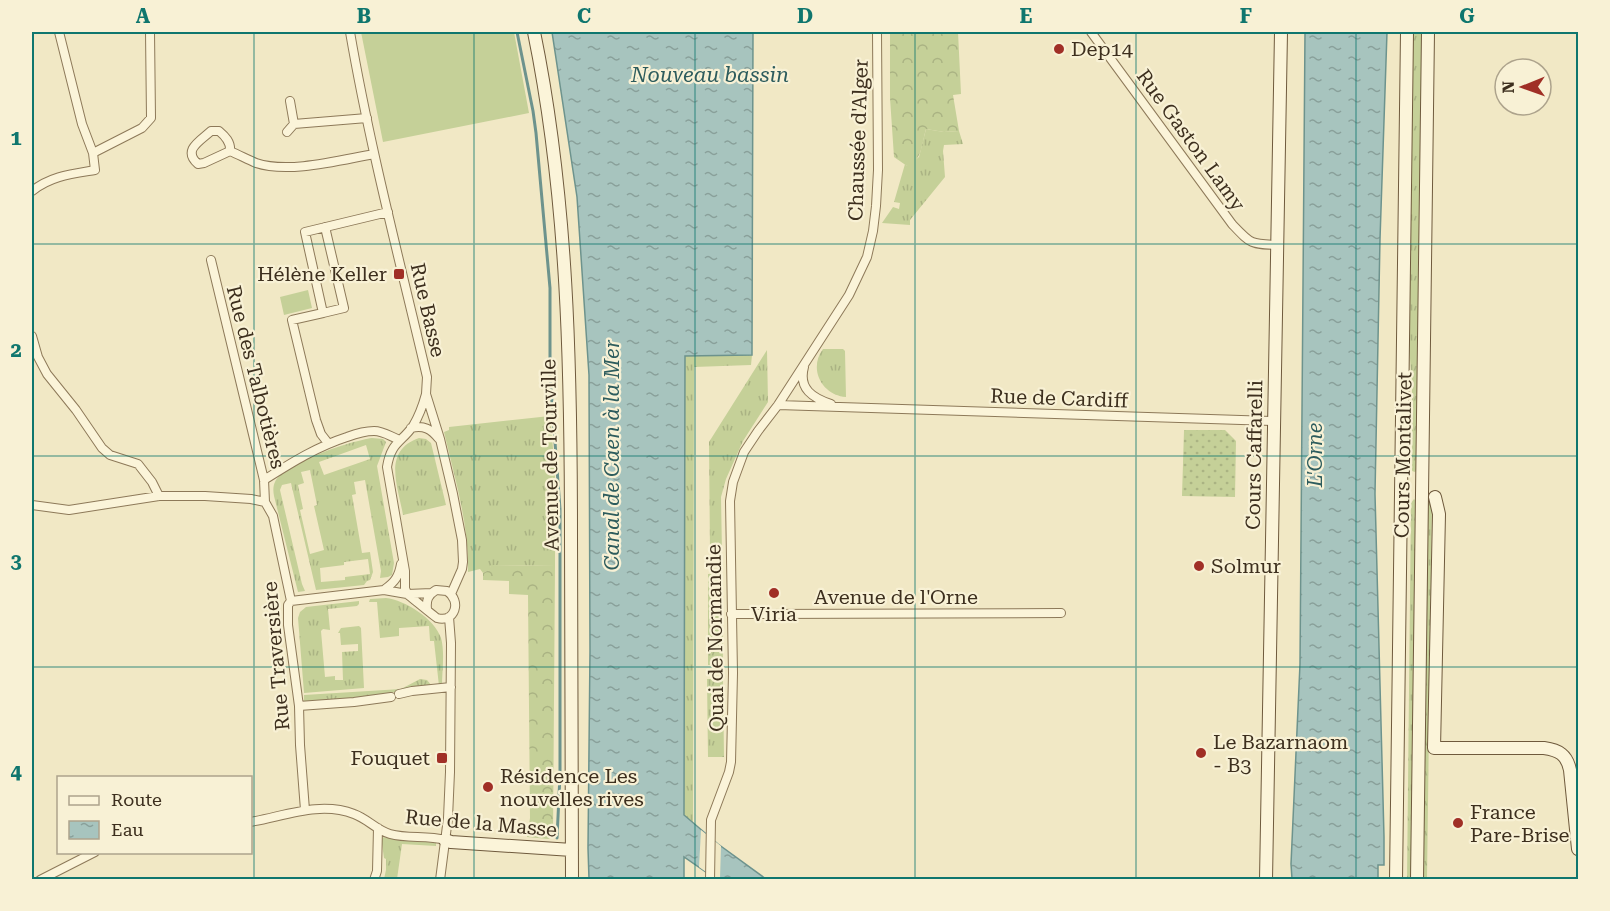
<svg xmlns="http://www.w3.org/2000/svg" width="1610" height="911" viewBox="0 0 1610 911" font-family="'Roboto Serif',serif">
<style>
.grass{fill:url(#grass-tufts);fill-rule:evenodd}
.forest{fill:url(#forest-crowns)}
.park{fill:url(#park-dots)}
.pitch{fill:#c5d098}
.water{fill:url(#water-ripples);stroke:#6d938d;stroke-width:1.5}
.pier{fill:#f1e8c5}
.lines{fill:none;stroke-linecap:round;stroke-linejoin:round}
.stream{stroke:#6d938d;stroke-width:3}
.street-casing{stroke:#8d7959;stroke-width:10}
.secondary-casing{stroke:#6f5a3d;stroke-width:14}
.street{stroke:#fbf4d9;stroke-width:8}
.secondary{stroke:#fbf4d9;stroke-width:12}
.grid{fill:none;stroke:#0f766e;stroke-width:1.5;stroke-opacity:0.55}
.poi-dot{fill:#a02f26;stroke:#f8f1d5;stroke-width:2}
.labels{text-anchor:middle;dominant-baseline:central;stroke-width:4.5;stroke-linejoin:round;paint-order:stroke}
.poi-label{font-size:20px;fill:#3d2f1e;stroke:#f8f1d5;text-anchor:start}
.street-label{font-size:20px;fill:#3d2f1e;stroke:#f8f1d5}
.water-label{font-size:21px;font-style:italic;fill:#2d5c5d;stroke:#f8f1d5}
.neatline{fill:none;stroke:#0f766e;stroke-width:2}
.grid-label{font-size:20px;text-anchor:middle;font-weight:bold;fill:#0f766e}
</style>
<defs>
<pattern id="grass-tufts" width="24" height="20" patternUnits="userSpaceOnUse" patternTransform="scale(1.5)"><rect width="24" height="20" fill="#c5d098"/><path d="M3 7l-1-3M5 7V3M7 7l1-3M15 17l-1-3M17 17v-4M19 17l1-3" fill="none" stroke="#aab383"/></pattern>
<pattern id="forest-crowns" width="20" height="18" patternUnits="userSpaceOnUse" patternTransform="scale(1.5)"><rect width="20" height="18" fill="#c5d098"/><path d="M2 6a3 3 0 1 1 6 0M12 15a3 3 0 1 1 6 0" fill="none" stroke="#aab383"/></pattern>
<pattern id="park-dots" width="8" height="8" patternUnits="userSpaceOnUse" patternTransform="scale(1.5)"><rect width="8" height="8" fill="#c5d098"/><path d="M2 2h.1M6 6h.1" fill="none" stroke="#aab383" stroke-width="1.8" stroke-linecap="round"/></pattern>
<pattern id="water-ripples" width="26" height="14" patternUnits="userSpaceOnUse" patternTransform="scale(1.5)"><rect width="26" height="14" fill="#a7c4be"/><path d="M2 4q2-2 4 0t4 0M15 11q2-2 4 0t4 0" fill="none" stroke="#89a09a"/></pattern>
</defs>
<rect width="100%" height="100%" fill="#f1e8c5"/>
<path class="grass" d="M1412 32H1422L1417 470 1415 472 1412 471V388L1408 329Z
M926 129 944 132 959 131 963 144 944 145 943 151 945 177 910 220V225L882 223 893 207 899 209 900 203 894 202 905 164 907 166 919 157Z
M823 349H843L845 351 846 397C822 395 808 369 823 349Z
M767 350 768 402 743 441 726 479 721 497 722 553H710L709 442Z
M686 355H752L751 365 694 367 693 824 684 815 685 356Z
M550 416 555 470V566L491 565 490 570 483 573 480 569 468 572C469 524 455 479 444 432L449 430V427Z
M372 438 383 439 386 442 377 466 394 563 392 575 388 577 380 578 381 571 365 480 354 482 356 494 352 495 362 553 370 552 373 572 370 580 367 581 364 585 316 590 291 483 282 485 280 490 302 584 305 591 298 592 274 496C273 491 273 486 275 482 285 462 351 441 372 438ZM366 445 370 459 324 475 319 462ZM310 470 317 505 314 506 324 550 310 554 300 510 303 509 298 485 304 483 301 472ZM368 559 370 574 345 577V580L321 582 320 568 344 565V562Z
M419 438 426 439 431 443 446 505 403 515C398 486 382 451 419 438Z
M1414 499 1416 501 1412 879 1407 880 1411 503Z
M1430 499 1432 501 1427 879 1422 880 1427 500Z
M722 573 723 664 708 665V574Z
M386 598C405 600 435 619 441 638 445 652 442 671 442 686H439L434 641H430L429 626 399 628V636L380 638 377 602H369L370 599Z
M359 601V604L357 606 328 609 330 630 323 629 321 631 325 677 335 676V680H343L342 652 358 651V644L341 645 340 633H338L341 628 359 626 361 628 364 688 304 693 298 618 300 612 306 607Z
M420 679 427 680 432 686 406 689 380 696 304 704V695L401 689Z
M707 679H723L724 757H708Z
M381 837 436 843V846L402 844 397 879H384L386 870V859L384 858Z"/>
<path class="forest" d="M890 32H958L961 94 953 95 959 131 944 132 926 129C922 142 922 162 907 166L894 157 890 98Z
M491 565 555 566 553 837 548 839 527 837 530 818 528 595 509 594V581L483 580V573L489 570Z"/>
<path class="park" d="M1184 430H1225L1236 441 1235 497 1182 496Z"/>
<path class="pitch" d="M361 32H514L529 113 383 142Z
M308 290 312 308 284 315 280 297Z"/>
<path class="water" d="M552 32H753L752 355 685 356 684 815 718 844 766 879H716L684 857V879H589L588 848 590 651 589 375 577 197Z
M1305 32H1387L1380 239 1375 494 1384 837V865H1378V879H1292L1291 864 1300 664Z"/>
<path class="pier" d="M701 830 721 846 720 879H716L699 867Z"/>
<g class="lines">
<path class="stream" d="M517 32 533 111 536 133 550 288V375L560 509V775L557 838"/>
<g class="street-casing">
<path id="street" d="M350 32C370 148 400 262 427 377L426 394 440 439 453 494 462 540 463 562 462 569 451 594
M1091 32 1232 224C1251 244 1250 244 1277 245
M290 101 294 124 367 118
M287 132 294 124
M230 151C231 142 225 136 219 131H211C200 141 182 150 198 164L204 163 230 151C239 155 247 159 256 163 289 174 340 160 374 154
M93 153 142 128 151 118 150 32
M32 191C51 176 71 174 95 170L93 153 82 124 59 32
M211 260 264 480 265 502 273 516 291 601 288 605V625L299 706 300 745 305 810
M323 313 344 308 325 227
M32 336 38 357 47 374 76 410 102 448 110 455 138 464 152 482 159 496
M804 367C798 389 813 398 831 404
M778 405 1274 421
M411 428C424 425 431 429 439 439
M328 443 321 434 316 420 292 320 323 313 305 232 388 212
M264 480C291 463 316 447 347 437 355 434 364 431 374 431 384 431 391 437 400 440
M32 505 69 510 159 496H205L251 499 265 502
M385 589C395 582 399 576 401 564
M407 594 405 588V571L387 467C391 442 401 443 413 426 419 416 423 405 426 394
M407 594C411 597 435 617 437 618 455 623 462 601 447 591L436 590C428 595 426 600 427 609
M291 601 384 590 407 594 432 593
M731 614 1061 613
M399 694 412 691 451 687
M299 706 354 702 391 697
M250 822C285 816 320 801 354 814 368 819 376 830 390 834 408 839 427 835 445 840
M40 880 95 852
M374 880 377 871 378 828
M440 880 448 818 450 772 451 643 449 617
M710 880 711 820 729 772 731 762 733 673 730 501 733 482 744 452 758 431 778 405 849 295 867 257 873 231 876 206 878 170 877 32"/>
</g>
<g class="secondary-casing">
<path id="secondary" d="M534 32C568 198 571 369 571 538 571 652 571 766 572 880
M1435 497 1439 514 1434 748H1544C1559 750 1567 755 1570 770L1578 849
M445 840 451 842 572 850
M1266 880 1281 32
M1396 880 1407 32
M1417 880 1428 32"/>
</g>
<use href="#street" class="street"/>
<use href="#secondary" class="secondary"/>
</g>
<path class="grid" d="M254 32V880M474 32V880M695 32V880M915 32V880M1136 32V880M1356 32V880M32 244H1578M32 456H1578M32 667H1578"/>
<g class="poi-dot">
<circle cx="1059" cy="49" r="6"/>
<rect x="393" y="268" width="12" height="12" rx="3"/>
<circle cx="1199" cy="566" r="6"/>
<circle cx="774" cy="593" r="6"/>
<circle cx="1201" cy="753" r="6"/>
<rect x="436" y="752" width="12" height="12" rx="3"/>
<circle cx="488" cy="787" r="6"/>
<circle cx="1458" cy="823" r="6"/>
</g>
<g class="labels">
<g class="poi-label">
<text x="1071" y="49">Dep14</text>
<text x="387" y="274" text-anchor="end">Hélène Keller</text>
<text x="1211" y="566">Solmur</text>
<text x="774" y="614" text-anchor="middle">Viria</text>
<text x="1213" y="742">Le Bazarnaom<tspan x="1213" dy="23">- B3</tspan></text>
<text x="430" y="758" text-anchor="end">Fouquet</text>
<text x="500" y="776">Résidence Les<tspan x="500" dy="23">nouvelles rives</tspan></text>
<text x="1470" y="812">France<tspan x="1470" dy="23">Pare-Brise</tspan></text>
</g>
<g class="street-label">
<text transform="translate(858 140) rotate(-88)">Chaussée d'Alger</text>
<text transform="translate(1191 140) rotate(54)">Rue Gaston Lamy</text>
<text transform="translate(428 310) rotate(77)">Rue Basse</text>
<text transform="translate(256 377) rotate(76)">Rue des Talbotières</text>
<text transform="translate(1059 398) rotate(2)">Rue de Cardiff</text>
<text transform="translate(550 455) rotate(-91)">Avenue de Tourville</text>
<text transform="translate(1254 455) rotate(-89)">Cours Caffarelli</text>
<text transform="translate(1403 455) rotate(-89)">Cours Montalivet</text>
<text x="896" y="597">Avenue de l'Orne</text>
<text transform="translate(715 638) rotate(-91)">Quai de Normandie</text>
<text transform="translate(276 656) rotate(-95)">Rue Traversière</text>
<text transform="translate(481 823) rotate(5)">Rue de la Masse</text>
</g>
<g class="water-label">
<text x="710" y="75">Nouveau bassin</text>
<text transform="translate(612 455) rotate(-90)">Canal de Caen à la Mer</text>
<text transform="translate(1315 455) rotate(-90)">L'Orne</text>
</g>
</g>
<rect width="1610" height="911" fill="none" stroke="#f8f1d5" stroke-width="66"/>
<rect x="57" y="776" width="195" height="78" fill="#f8f1d5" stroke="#ada38c" stroke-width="1.5"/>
<rect x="69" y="796" width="30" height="9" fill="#fbf4d9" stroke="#ada38c" stroke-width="1.5"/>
<text x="111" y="806" font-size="18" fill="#3d2f1e">Route</text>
<rect x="69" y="821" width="30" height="18" fill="url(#water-ripples)" stroke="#ada38c" stroke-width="1.5"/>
<text x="111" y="836" font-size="18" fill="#3d2f1e">Eau</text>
<g transform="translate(1523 87) rotate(269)"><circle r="28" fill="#f8f1d5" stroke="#ada38c" stroke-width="1.5"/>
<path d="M0-4.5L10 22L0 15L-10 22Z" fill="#a02f26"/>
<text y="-9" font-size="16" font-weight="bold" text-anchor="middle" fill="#3d2f1e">N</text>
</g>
<rect x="33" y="33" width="1544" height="845" class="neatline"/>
<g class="grid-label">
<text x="143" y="23">A</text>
<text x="364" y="23">B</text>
<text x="584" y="23">C</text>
<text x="805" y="23">D</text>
<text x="1026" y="23">E</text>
<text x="1246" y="23">F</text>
<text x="1467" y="23">G</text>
<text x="16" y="145">1</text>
<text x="16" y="357">2</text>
<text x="16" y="568">3</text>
<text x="16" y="779">4</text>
</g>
</svg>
